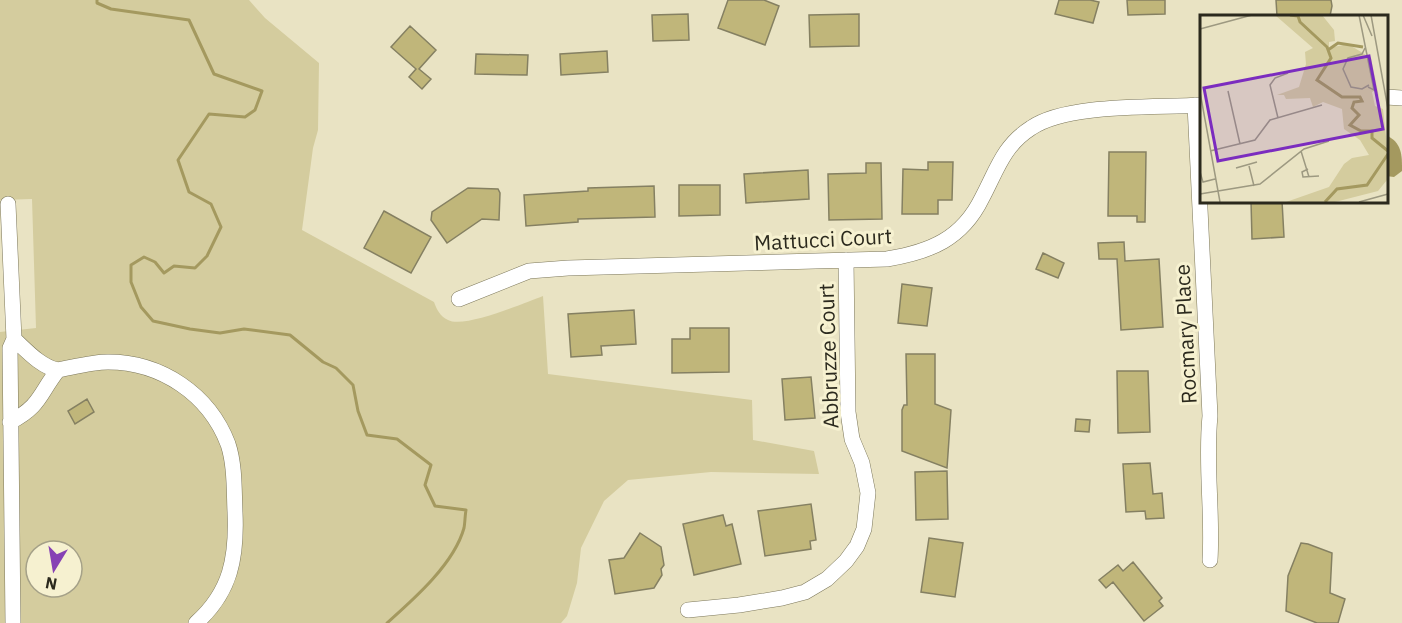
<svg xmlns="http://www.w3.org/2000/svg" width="1402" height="623" viewBox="0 0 1402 623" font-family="'IBM Plex Sans',sans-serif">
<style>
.green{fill:#d4cc9e;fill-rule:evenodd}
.water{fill:#a4995f}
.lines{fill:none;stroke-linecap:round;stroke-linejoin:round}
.stream{stroke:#a4995f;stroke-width:3}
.building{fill:#c0b67a;stroke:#858062;stroke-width:1.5}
.minor-casing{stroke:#7c775a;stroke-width:16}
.minor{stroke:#fff;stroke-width:15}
.labels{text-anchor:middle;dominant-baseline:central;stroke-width:6;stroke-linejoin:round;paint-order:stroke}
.street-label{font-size:21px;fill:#2b291d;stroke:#f6f1d0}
.inset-river{fill:none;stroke:#a4995f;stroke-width:3}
.inset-road{fill:none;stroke:#9d9981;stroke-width:1.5}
.view{fill:#7b2cbf;fill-opacity:0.15;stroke:#7b2cbf;stroke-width:3}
.inset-edge{fill:none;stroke:#2b291d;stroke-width:3}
</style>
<rect width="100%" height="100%" fill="#e9e3c3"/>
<path class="green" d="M0 0H249L265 18 319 63 318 130 313 148 302 230 434 302C437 310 440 316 448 320 464 329 524 303 543 296L548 374 752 400 753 440 814 451 819 474 711 472 628 480 604 501 581 548 577 583 567 616 561 623H0V332L36 328 32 199 0 200ZM36 551H72V587H36Z"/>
<path class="water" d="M1386 135C1402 143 1402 154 1402 171L1394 177 1386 176Z"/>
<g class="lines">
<path class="stream" d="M97 0V3L111 9 189 20 214 74 262 91 255 110 245 117 209 114 178 160 189 192 211 204 221 227 207 256 195 268 174 266 164 273 155 262 144 257 131 265V282L141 307 153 321 190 329 220 333 244 329 290 335 323 362 336 368 353 385 358 411 367 435 397 439 431 465 425 485 435 506 466 510C465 515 465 523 464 528 454 564 414 599 387 623"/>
</g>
<path class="building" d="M728 0H764L779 6 765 45 718 28Z
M1059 0H1090L1099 2 1093 23 1055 14Z
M1127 0H1165V14L1128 15Z
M1276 0H1331L1332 6 1330 16H1277Z
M688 14 689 40 653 41 652 15Z
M859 14V46L810 47 809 15Z
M410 26 436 50 419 69 431 79 422 89 409 77 416 69 391 47Z
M607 51 608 72 561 75 560 54Z
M476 54 528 55 527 75 475 74Z
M1109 152H1146L1145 222H1137V216H1108Z
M928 162H953L952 200H938V214H902L903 169 928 170Z
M866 163H881L882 219 829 220 828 174 866 173Z
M808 170 809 199 746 203 744 174Z
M679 185H720V215L679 216Z
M654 186 655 217 578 219V222L526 226 524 195 588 191V188Z
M468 188 498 189 500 193 499 220 482 219 447 243 431 220 432 212Z
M1251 201H1282L1284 237 1252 239Z
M384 211 431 237 411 273 364 248Z
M1124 242 1125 261 1159 259 1163 327 1121 330 1117 259H1099L1098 243Z
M1043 253 1064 263 1058 278 1036 269Z
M902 284 932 288 927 326 898 323Z
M634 310 636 344 601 346 602 355 571 357 568 314Z
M690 328H729V372L672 373V339H690Z
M906 354H935V404L951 410 947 468 902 451V410L904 405H907Z
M1117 371H1148L1150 432 1118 433Z
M811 377 815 418 785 420 782 379Z
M87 399 94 412 75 424 68 411Z
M1076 419 1090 420 1089 432 1075 431Z
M1150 463 1153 494 1162 493 1164 518 1146 519 1145 511 1126 512 1123 464Z
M947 471 948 519 916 520 915 472Z
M811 504 816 540 810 541 811 549 765 556 758 511Z
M723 515 726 526 732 524 741 564 694 575 683 524Z
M640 533 661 547 664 565 661 569 662 575 654 588 615 594 609 560 624 558Z
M929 538 963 543 955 597 921 592Z
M1301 543 1308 544 1332 553 1330 593 1345 599 1338 623H1317L1286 611 1288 576Z
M1133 562 1162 598 1159 601 1163 606 1144 621 1113 582 1106 588 1099 580 1118 565 1123 571Z"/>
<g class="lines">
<g class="minor-casing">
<path id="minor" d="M1386 97 1402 98
M1195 105 1210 416C1205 464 1213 512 1210 560
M8 204 14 339
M459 299 529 271 568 268 887 259C930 252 962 239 982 198 997 170 1003 146 1031 128 1067 103 1156 108 1201 105
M10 422C41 406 39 394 58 370 74 367 92 362 108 362 161 362 209 394 228 444 235 465 234 490 235 512 237 557 231 592 196 623
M688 610 739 605 782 598 805 592 827 579 846 561 857 546 864 529 868 493 862 463 852 439 848 412 846 260
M13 623 10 348 14 339C26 350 41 367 58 370"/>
</g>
<use href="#minor" class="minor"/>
</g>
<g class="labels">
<g class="street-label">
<text transform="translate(823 239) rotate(-3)">Mattucci Court</text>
<text transform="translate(1185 334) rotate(-93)">Rocmary Place</text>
<text transform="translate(828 356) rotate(-92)">Abbruzze Court</text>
</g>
</g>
<g transform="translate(1200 15)">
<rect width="188" height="188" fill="#e9e3c3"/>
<path d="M75 0H122L134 15 135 26 129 27V33L148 29 171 43 179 82 176 75 172 77 175 91 183 94 188 140 187 165 178 176 135 187H86L129 172 144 149 152 143 169 140 160 125 144 114 142 94 123 87 113 92 110 83 86 84 84 80H77L99 72 106 49 105 37 113 33Z" fill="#d4cc9e"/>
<path class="inset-river" d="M90 0 98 1 100 7 127 32 131 43 117 65 142 82H160L162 86 154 87 152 93 159 100 150 110 161 116H172V123L188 136M128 35 138 28 163 32M125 187 137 174 167 170 188 139"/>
<path class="inset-road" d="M159 0 174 75 168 72M163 0 172 21M171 0 188 94M0 14 52 0M165 33 162 39 148 43 143 54 151 72 162 74 169 70M28 76 40 129M0 77 20 187M78 103 70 70 75 63 88 58M10 136 55 125 70 105 122 90M101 136 109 162M49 151 54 171M36 153 57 147M108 154 102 157 103 162 119 161M0 157 3 167 15 164M0 179 60 169 104 134 129 126M159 187 188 179"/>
<path class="view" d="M169 41 183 114 18 146 4 73Z"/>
<rect width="188" height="188" class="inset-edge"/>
</g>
<g transform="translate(54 569) rotate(191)"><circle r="28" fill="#f6f1d0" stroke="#a5a188" stroke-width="1.5"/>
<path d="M0-4.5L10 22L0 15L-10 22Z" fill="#8741b4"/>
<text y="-9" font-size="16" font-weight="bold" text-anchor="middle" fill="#2b291d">N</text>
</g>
</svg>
